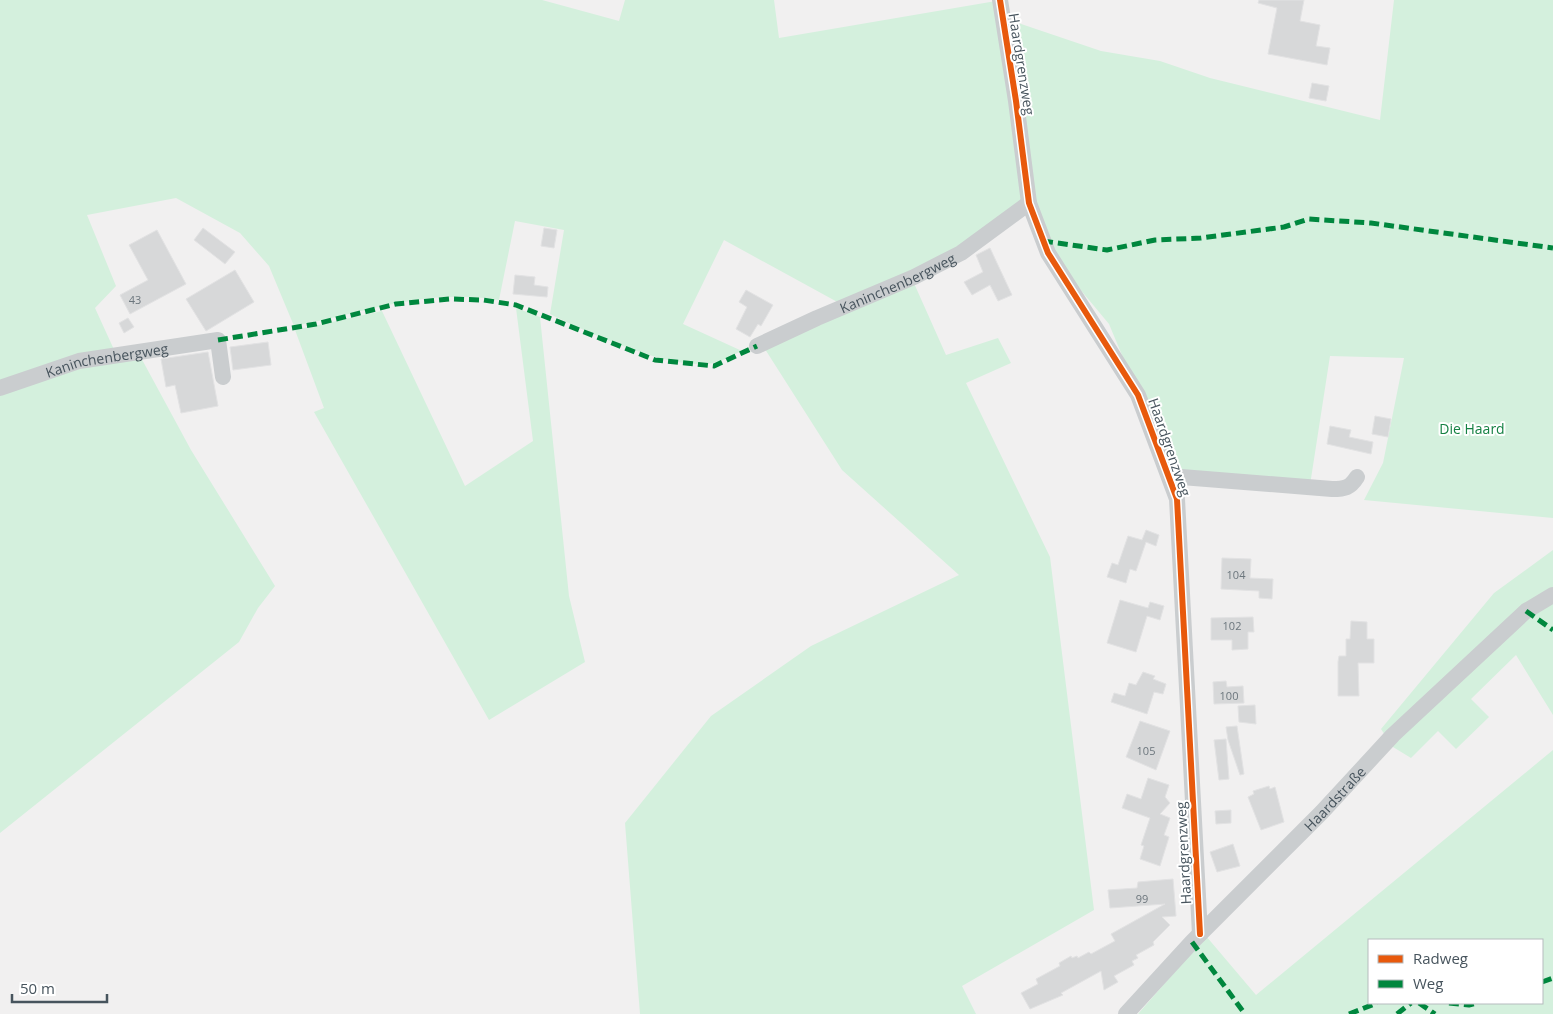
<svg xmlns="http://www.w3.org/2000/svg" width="1553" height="1014" viewBox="0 0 1553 1014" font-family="'Open Sans',sans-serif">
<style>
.green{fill:#d4f0dd;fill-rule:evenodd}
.building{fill:#d7d8d9;stroke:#e2e2e3}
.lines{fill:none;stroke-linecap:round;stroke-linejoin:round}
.minor{stroke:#cacdcf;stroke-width:16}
.quiet{stroke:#00873e;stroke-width:5;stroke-dasharray:10 5;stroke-linecap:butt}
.cycleway-casing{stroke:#fff;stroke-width:9}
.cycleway{stroke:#e8590c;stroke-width:6}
.labels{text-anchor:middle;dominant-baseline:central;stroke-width:4;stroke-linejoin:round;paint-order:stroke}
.number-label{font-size:11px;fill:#6c767d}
.street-label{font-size:14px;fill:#47545d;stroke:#fff}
.park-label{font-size:14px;fill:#158143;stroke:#fff}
</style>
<rect width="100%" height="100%" fill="#f1f0f0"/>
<path class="green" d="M0 0H542L619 21 625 0H774L779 38 996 1 1027 202 961 250 841 304 724 240 683 324 742 351C733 355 723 361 713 363 671 371 588 333 550 314L564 230 515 221 499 300C423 288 366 313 294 326L269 266 240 233 176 198 87 215 116 286 95 308 116 354 0 387Z
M1394 0H1553V518L1364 500 1383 463 1404 358 1330 356 1310 485 1172 475 1109 324 1049 252 1030 203 1006 19 1101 51 1160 61 1210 78 1380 120Z
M913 281 946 355 998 338 1011 363 966 383 1050 557 1094 910 962 986 976 1014H640L625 823 711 716 811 646 959 575 842 470 763 346Z
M516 308 540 317 569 596 585 662 489 720 314 412 324 408 295 330 382 311 465 486 533 441Z
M139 354 191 450 275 586 258 608 239 642 0 833V391L15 385Z
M1553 550V715L1516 655 1471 699 1489 717 1456 749 1438 731 1411 758 1393 747 1381 729 1494 593Z
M1553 750V1014H1138L1206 936 1256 995ZM1369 940H1542V1003H1369Z"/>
<path class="building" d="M1259 0H1304L1300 21 1320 25 1316 46 1330 48 1327 65 1268 54 1277 8 1258 3Z
M1312 83 1329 86 1326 101 1309 98Z
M203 228 235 252 225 264 194 240Z
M544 228 557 230 554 248 541 246Z
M157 230 186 284 130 314 120 295 148 280 129 245Z
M990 248 1012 295 998 301 990 285 972 295 964 282 983 272 976 255Z
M235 270 254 302 206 331 186 299Z
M515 275 535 277 534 285 548 287 547 297 513 294Z
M746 290 773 305 761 326 758 324 750 337 736 329 747 307 739 302Z
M128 318 134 327 124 333 119 323Z
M268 342 271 365 233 370 230 347Z
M208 352 218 406 181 413 175 385 166 387 161 359Z
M1375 416 1391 419 1388 437 1372 434Z
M1330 426 1351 430 1349 437 1373 442 1371 454 1327 444Z
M1146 530 1159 535 1156 546 1146 542 1136 571 1130 569 1126 583 1107 577 1112 563 1118 565 1128 536 1142 540Z
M1222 558 1251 559 1250 578 1273 579 1272 599 1259 598V591L1221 589Z
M1120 600 1148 608 1150 602 1164 606 1160 620 1147 616 1136 652 1107 643Z
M1253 617 1254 632H1248V649L1232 650V640H1211V618Z
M1351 621 1367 622V639H1374V663H1358L1359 696H1338V662L1339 656H1346V639H1350Z
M1143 672 1155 676 1153 679 1166 684 1163 694 1154 692 1147 714 1111 702 1114 693 1125 696 1129 683 1136 685Z
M1226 681 1227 687 1243 686 1244 703 1214 704 1213 682Z
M1255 705 1256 724 1239 722 1238 706Z
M1140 721 1170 731 1156 770 1126 757Z
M1237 726 1244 774 1240 775 1228 740 1226 727Z
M1226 739 1229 779 1219 780 1214 740Z
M1148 778 1169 785 1165 797 1170 803 1160 814 1170 818 1164 835 1169 837 1160 866 1140 859 1144 846 1141 845 1150 818 1122 808 1127 794 1141 799Z
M1269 786 1270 789 1275 787 1284 822 1261 830 1248 797 1254 794 1253 791Z
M1231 810V823L1216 824 1215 811Z
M1233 844 1240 866 1217 872 1210 852Z
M1173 879 1176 916 1162 917 1170 925 1153 942 1154 945 1136 955 1138 958 1132 961 1134 965 1114 976 1118 982 1104 990 1101 971 1061 993 1063 995 1030 1009 1021 993 1038 984 1036 979 1060 966 1059 963 1071 956 1072 958 1077 956 1078 958 1089 952 1091 954 1115 941 1111 934 1165 904 1110 908 1108 890 1137 888 1138 882Z"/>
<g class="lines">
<g class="minor">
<path d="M1000 0 1016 101 1029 203 1048 253 1138 395 1177 499 1200 934"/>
<path id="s1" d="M757 346 817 318 914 277 961 253 1029 203"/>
<path id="s2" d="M0 388 79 361 218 340 223 377"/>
<path d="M1169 476 1332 489C1345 489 1350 488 1357 477"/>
<path id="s3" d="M1126 1014 1192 942 1322 812 1393 735 1526 611 1553 595"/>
</g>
<path class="quiet" d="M1043 241 1107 250 1155 240 1201 238 1284 227 1309 219 1371 223 1553 248
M218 340 316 324 396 304 450 299 483 300 516 305 655 360 714 366 757 346
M1526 611 1553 630
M1192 942 1245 1014
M1542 982 1553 978
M1419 1003 1435 1014
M1449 1003 1469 1005 1477 1003
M1349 1014 1377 1003
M1397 1014 1411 1003"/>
<g class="cycleway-casing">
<path id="cycleway" d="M1000 0 1016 101 1029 203 1048 253 1138 395 1177 499 1200 934"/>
</g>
<use href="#cycleway" class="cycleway"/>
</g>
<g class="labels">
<g class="number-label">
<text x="135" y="299">43</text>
<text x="1236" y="574">104</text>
<text x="1232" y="625">102</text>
<text x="1229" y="695">100</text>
<text x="1146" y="750">105</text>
<text x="1142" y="898">99</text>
</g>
<g class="street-label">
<text transform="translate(1022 64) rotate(81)">Haardgrenzweg</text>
<text stroke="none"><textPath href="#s1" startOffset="154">Kaninchenbergweg</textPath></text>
<text stroke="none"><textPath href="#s2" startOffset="111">Kaninchenbergweg</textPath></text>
<text transform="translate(1170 447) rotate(71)">Haardgrenzweg</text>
<text stroke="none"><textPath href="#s3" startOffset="300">Haardstraße</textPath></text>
<text transform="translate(1183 853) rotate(-93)">Haardgrenzweg</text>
</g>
<g class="park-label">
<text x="1472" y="428">Die Haard</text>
</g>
</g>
<rect x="1368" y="939" width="175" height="65" fill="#ffffff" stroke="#b5bbbe"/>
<rect x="1378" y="955" width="25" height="8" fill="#e8590c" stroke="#b5bbbe"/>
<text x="1413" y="964" font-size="15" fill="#47545d">Radweg</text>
<rect x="1378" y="980" width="25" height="8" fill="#00873e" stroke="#b5bbbe"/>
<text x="1413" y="989" font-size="15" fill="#47545d">Weg</text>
<path d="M12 994v8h95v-8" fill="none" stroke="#47545d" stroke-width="2.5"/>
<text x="20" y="994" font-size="15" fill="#47545d" stroke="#ffffff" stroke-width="4" paint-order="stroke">50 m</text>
</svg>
